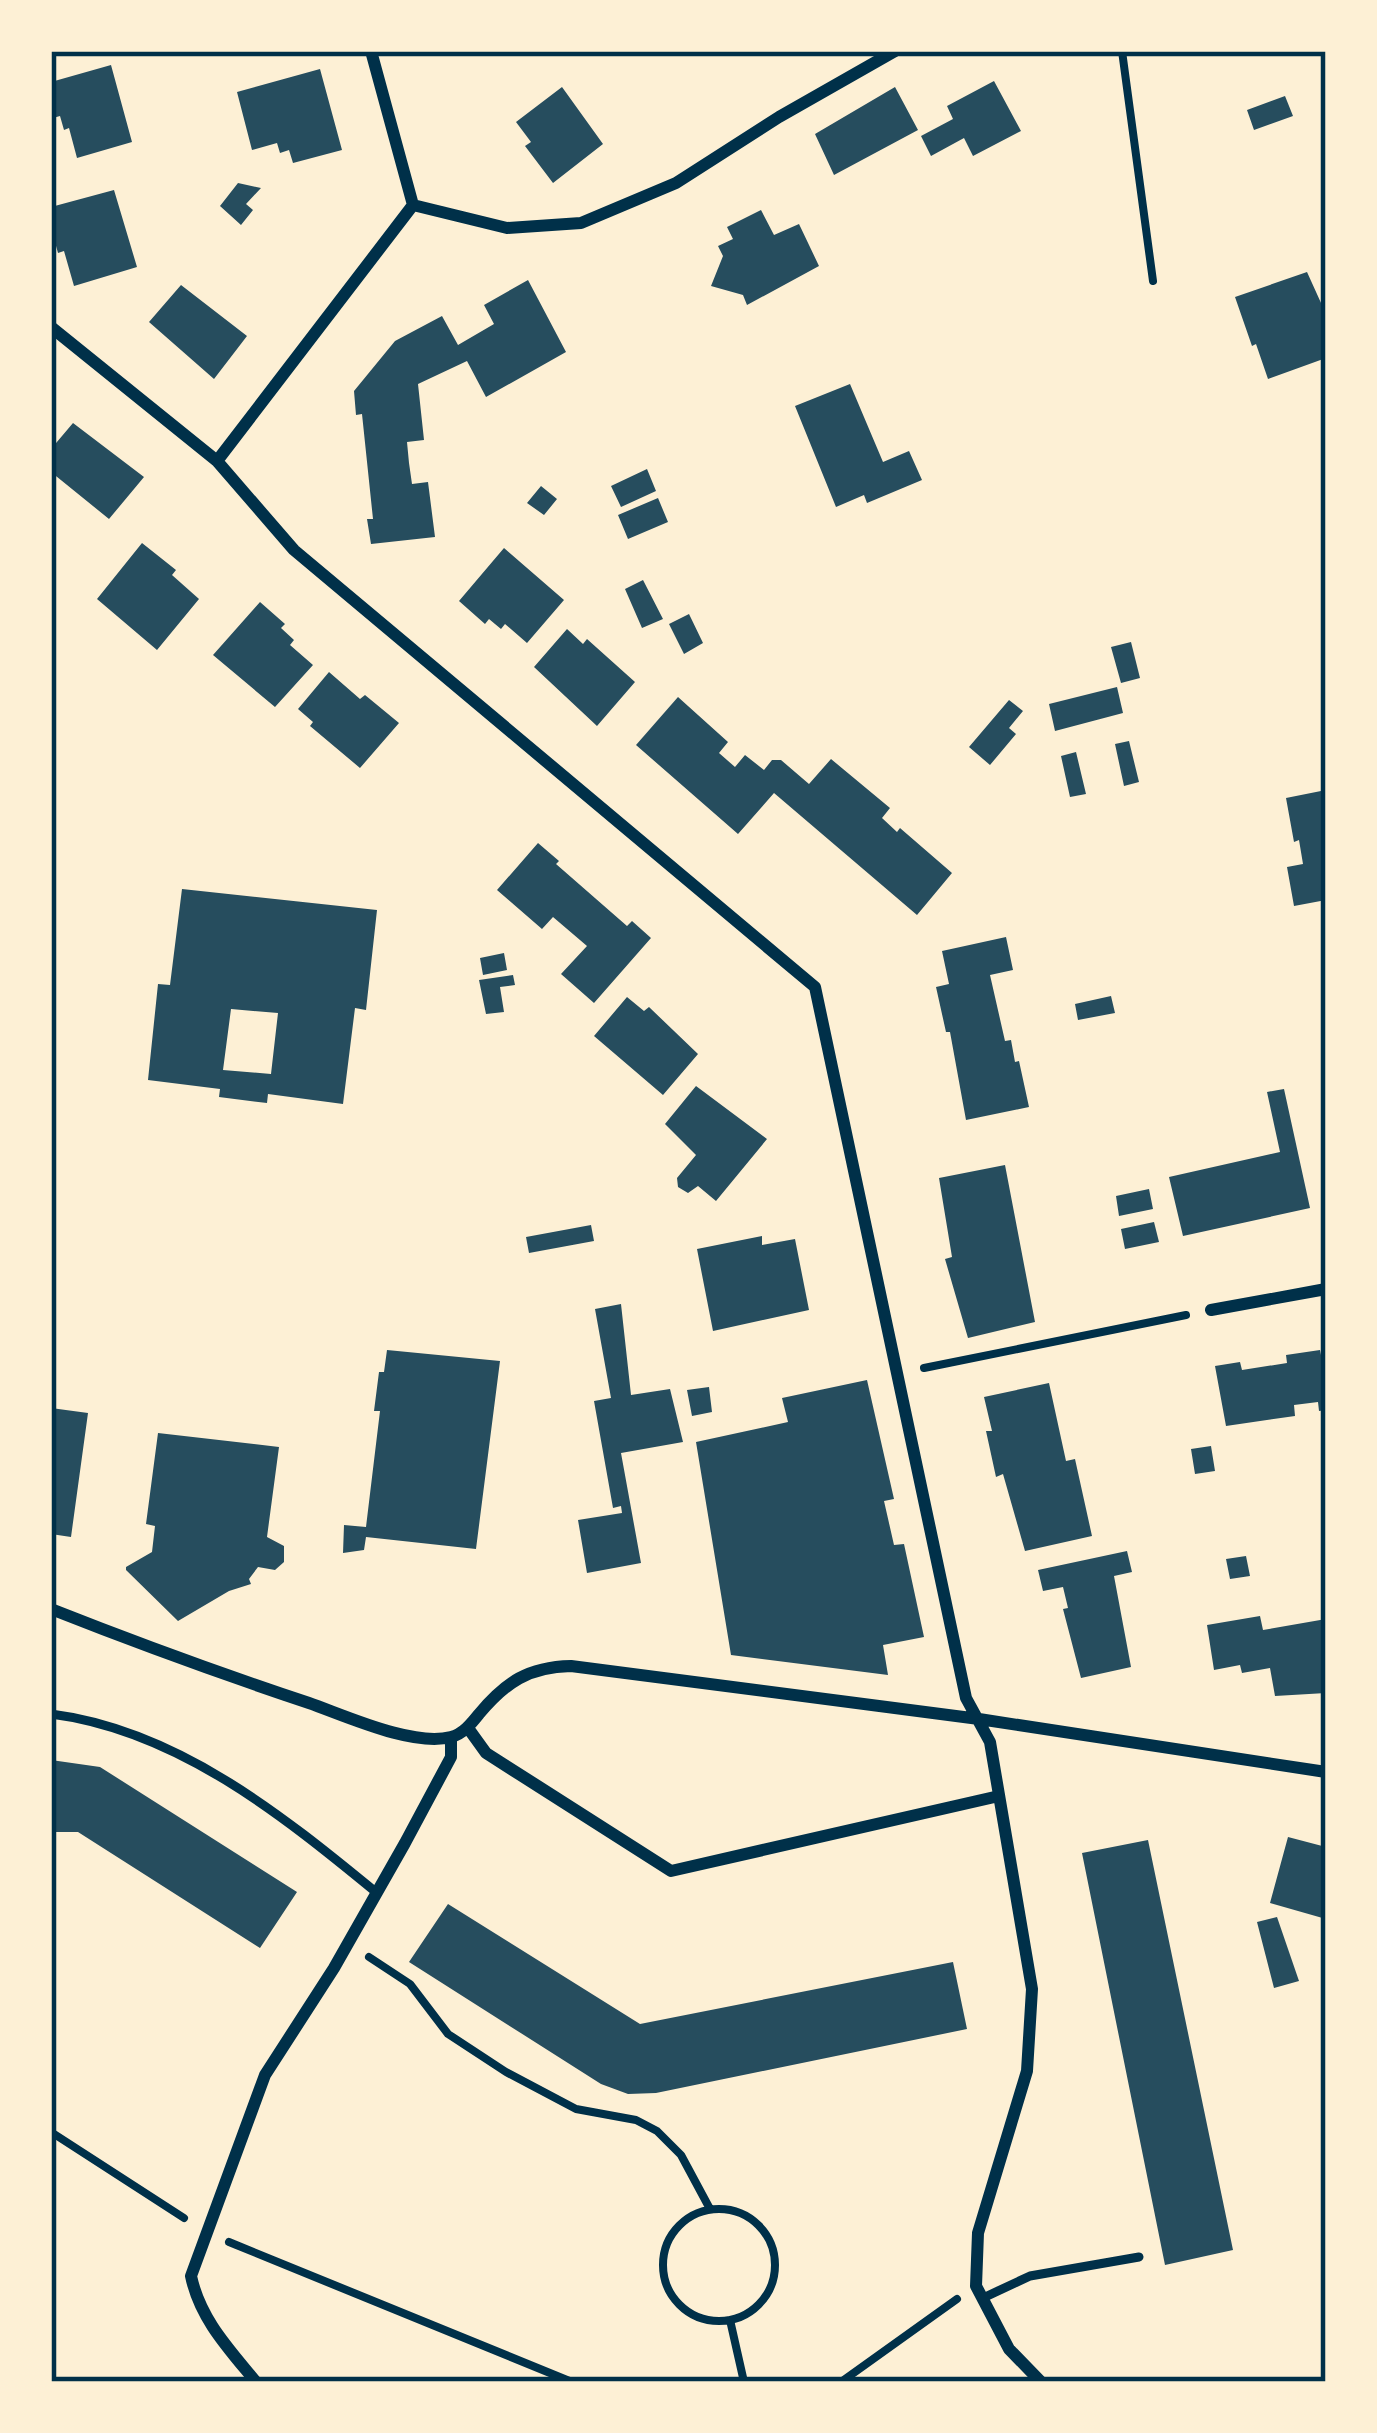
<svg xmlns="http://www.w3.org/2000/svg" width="1377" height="2433" viewBox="0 0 1377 2433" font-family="Commissioner,sans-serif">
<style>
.building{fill:#264d5e;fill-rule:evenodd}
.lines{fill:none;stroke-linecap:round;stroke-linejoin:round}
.path{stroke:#003049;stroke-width:8}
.service{stroke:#003049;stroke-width:9}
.minor{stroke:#003049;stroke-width:12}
.neatline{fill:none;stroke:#003049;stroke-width:4.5}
</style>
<rect width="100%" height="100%" fill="#fdf0d5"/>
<path class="building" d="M111 65 132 142 77 158 69 128 64 130 60 116 53 118 51 82Z
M320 69 342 150 293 163 289 150 280 153 277 143 252 150 237 92Z
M994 81 1021 131 973 156 964 138 931 156 921 136 953 119 947 106Z
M562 87 603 144 553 183 525 146 531 142 516 122Z
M895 87 918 130 834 175 815 134Z
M1285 96 1293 116 1254 130 1247 110Z
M238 183 261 188 246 204 253 210 241 225 220 206Z
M114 190 137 267 74 286 64 251 58 253 51 228V207Z
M761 210 774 235 799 224 819 266 747 305 743 295 711 286 723 256 718 246 733 239 727 227Z
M1307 272 1326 314V358L1268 379 1256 344 1252 346 1235 297Z
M528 280 566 352 486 397 467 361 418 384 424 440 407 442 409 463 412 484 428 482 435 537 371 544 367 519H373L362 414 356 415 354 391 395 341 442 316 458 345 494 324 484 305Z
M181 285 247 336 214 379 149 322Z
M850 384 883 462 909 451 922 480 867 503 864 495 836 507 795 406Z
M73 423 144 477 109 519 51 472V449Z
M647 469 656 491 621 507 611 486Z
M541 486 557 499 544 515 527 503Z
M658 498 668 522 628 539 618 515Z
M142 543 176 570 172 575 199 599 157 650 97 599Z
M504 548 564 600 527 643 505 624 501 629 489 619 485 624 459 601Z
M643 580 663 619 642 628 625 589Z
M260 602 285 624 281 628 294 640 290 645 313 665 275 707 213 655Z
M689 614 703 643 684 654 669 624Z
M567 629 583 644 587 639 635 682 597 726 534 667Z
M1131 642 1140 678 1121 683 1111 647Z
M329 672 360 699 365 695 399 723 360 768 310 726 313 722 298 709Z
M1117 687 1123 713 1055 731 1049 704Z
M678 697 728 742 719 753 735 767 745 755 764 770 772 760H781L809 784 831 759 890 808 882 818 897 832 900 828 952 873 917 915 774 793 738 834 636 745Z
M1009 700 1023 711 1009 728 1016 734 990 765 969 747Z
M1129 741 1139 782 1124 786 1115 744Z
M1076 752 1086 794 1070 797 1061 756Z
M1326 790V900L1294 906 1287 867 1303 864 1299 840 1294 842 1286 798Z
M538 843 559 861 556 864 627 926 632 921 651 938 594 1003 561 974 587 946 553 917 542 929 497 890Z
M182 889 377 910 366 1010 355 1008 343 1104 268 1094 267 1103 219 1097 220 1089 148 1080 158 984 170 985ZM231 1009 278 1013 271 1074 223 1070Z
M1006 937 1013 970 990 975 1005 1041 1011 1040 1015 1062 1019 1061 1029 1107 966 1120 950 1032H946L936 987 949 984 942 951Z
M504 953 507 970 483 975 480 958Z
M513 975 515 985 500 987 504 1012 486 1014 479 980Z
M1111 996 1115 1013 1078 1020 1075 1004Z
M627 997 644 1011 649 1007 698 1054 663 1095 594 1036Z
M696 1086 767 1139 716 1201 698 1186 688 1193 678 1187 677 1178 696 1155 665 1124Z
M1284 1089 1310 1208 1183 1236 1169 1177 1280 1152 1267 1092Z
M1005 1165 1035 1322 968 1338 945 1259 952 1257 939 1178Z
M1149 1189 1153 1209 1119 1216 1116 1196Z
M1154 1222 1159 1242 1125 1249 1121 1229Z
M591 1225 594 1241 529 1253 526 1237Z
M762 1236V1245L795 1239 809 1310 713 1331 697 1249Z
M621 1304 631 1395 670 1389 683 1442 621 1453 641 1563 587 1573 578 1520 622 1513 621 1506 613 1508 594 1401 611 1398 595 1309Z
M387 1350 500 1361 476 1549 366 1537 364 1550 343 1553 344 1525 366 1527 380 1411H374L379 1372H384Z
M1320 1350 1322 1360H1326V1410L1319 1411 1318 1402 1294 1405 1295 1416 1226 1426 1215 1366 1240 1362 1242 1370 1287 1363 1286 1355Z
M867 1380 894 1499 884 1501 894 1545 904 1544 924 1637 883 1645 888 1675 731 1655 696 1442 788 1422 782 1398Z
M1049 1383 1066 1461 1075 1459 1092 1536 1025 1551 1003 1474 996 1477 986 1431H992L984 1397Z
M709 1387 712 1412 692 1416 687 1390Z
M51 1408 88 1413 71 1537 51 1534Z
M158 1433 279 1447 267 1537 284 1546V1562L275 1570 258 1567 249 1579 251 1584 229 1591 178 1621 126 1570V1567L152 1552 155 1526 146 1524Z
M1211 1446 1215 1471 1195 1474 1191 1449Z
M1127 1551 1132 1572 1114 1576 1131 1667 1081 1678 1063 1609 1068 1608 1063 1587 1043 1591 1038 1570Z
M1246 1556 1250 1576 1230 1579 1226 1559Z
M1260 1616 1263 1630 1326 1619V1693L1275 1696 1270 1668 1242 1673 1240 1665 1214 1670 1207 1625Z
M51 1760 100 1767 297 1892 260 1948 78 1832H51Z
M1288 1837 1326 1847V1919L1270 1903Z
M1148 1840 1233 2250 1165 2265 1082 1853Z
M448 1904 640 2024 953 1962 967 2029 656 2093 628 2094 601 2084 409 1962Z
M1277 1917 1299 1981 1274 1988 1257 1922Z"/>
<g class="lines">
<path class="path" d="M1122 51 1153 281
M924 1368 1186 1315
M369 1957 410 1984 448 2034 506 2072 576 2109 636 2120 657 2131 681 2155 710 2209
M51 2132 184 2218
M663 2265a56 56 0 1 1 112 0a56 56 0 1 1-112 0Z
M229 2242 572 2382
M730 2320 744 2382
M841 2382 957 2299"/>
<path class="service" d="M51 1714C177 1730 282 1815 377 1893
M983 2298 1030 2276 1139 2257"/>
<path class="minor" d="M371 51 413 205 217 461 294 550 815 987 966 1698 990 1742 1032 1989 1027 2071 978 2233 976 2286 1009 2349 1041 2382
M413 205 507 228 581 223 676 183 779 117 895 51
M51 327 217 461
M1211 1310 1326 1289
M51 1609C137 1643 222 1674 309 1703 346 1716 413 1747 451 1737 463 1734 471 1724 479 1714 506 1682 528 1667 571 1666L979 1719 1326 1772
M468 1728 486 1753 671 1871 999 1796
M256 2382C229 2349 200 2319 191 2276L265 2075 334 1968 405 1843 451 1757V1737"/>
</g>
<rect width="1377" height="2433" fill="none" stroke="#fdf0d5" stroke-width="108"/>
<rect x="54" y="54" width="1269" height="2325" class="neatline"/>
</svg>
